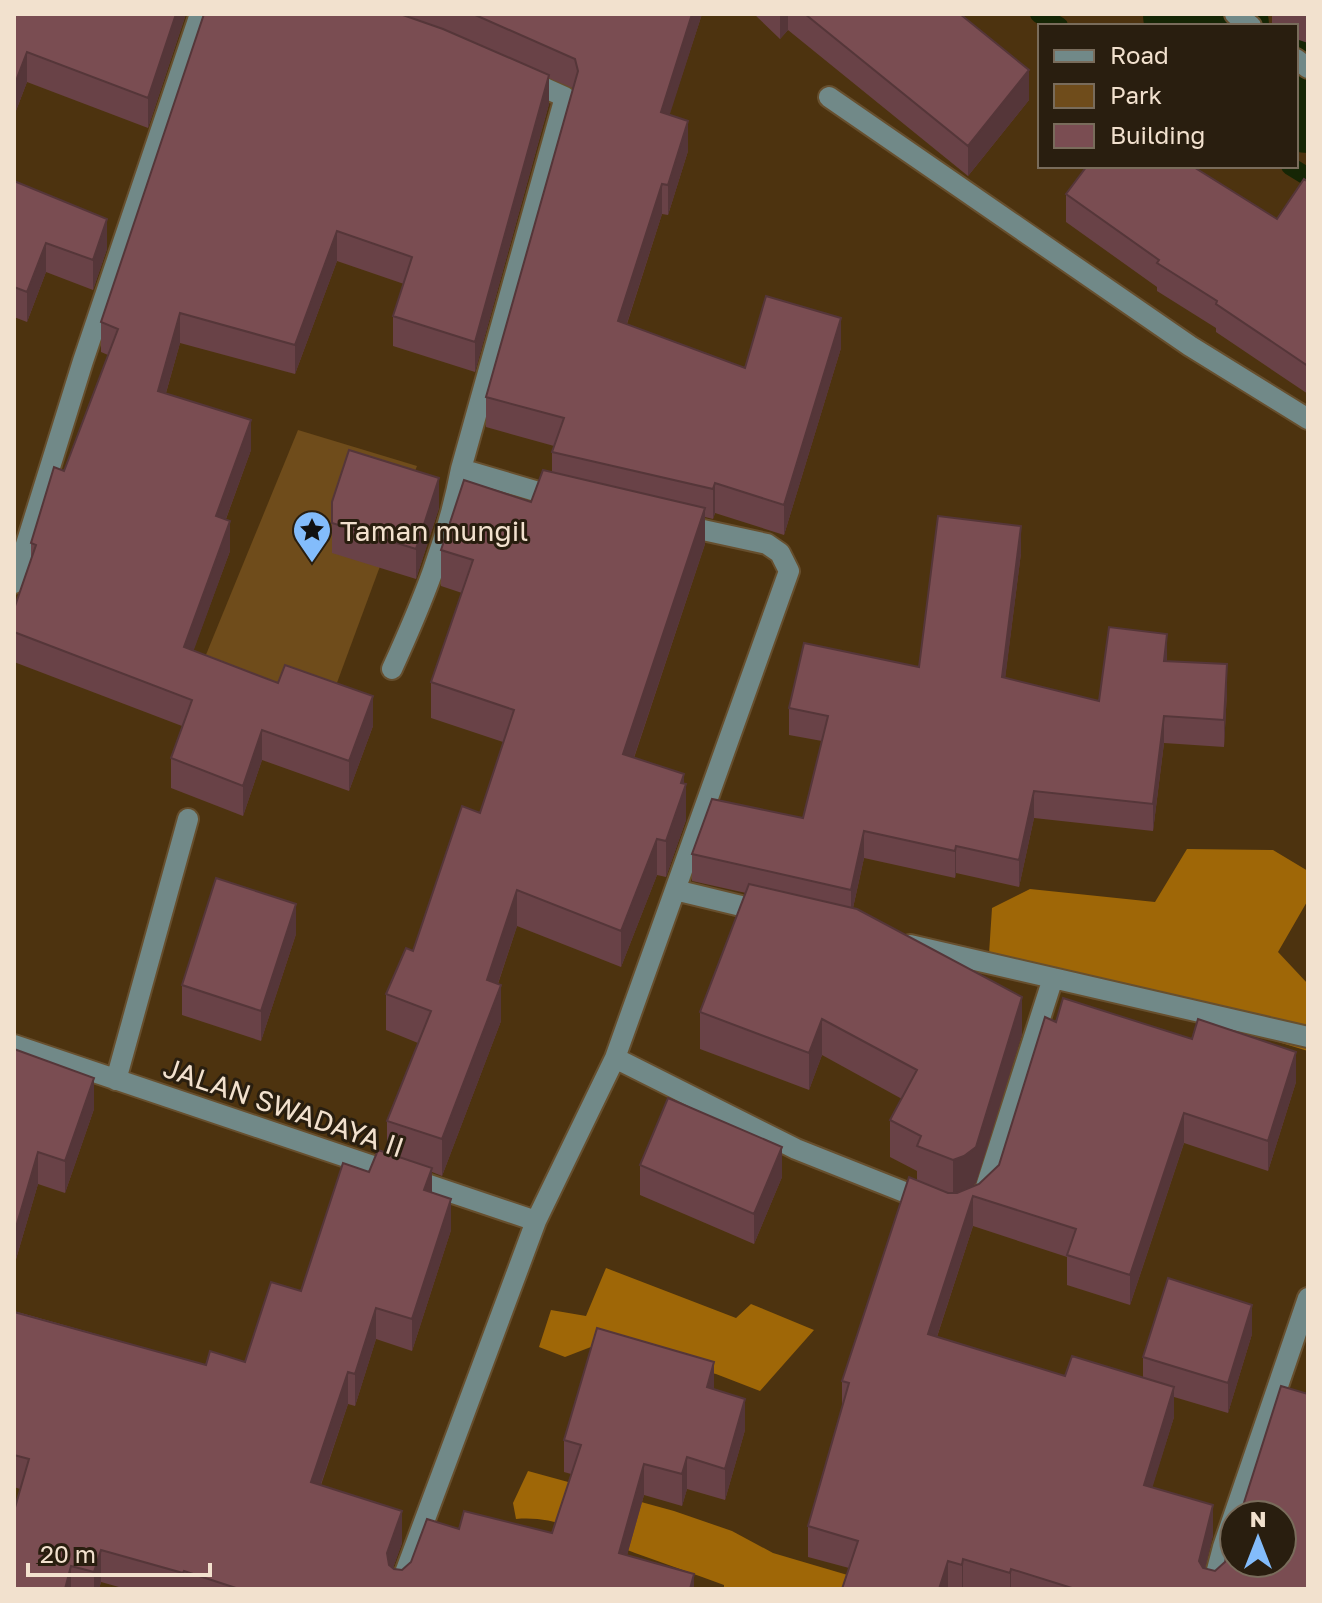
<svg xmlns="http://www.w3.org/2000/svg" width="1322" height="1603" viewBox="0 0 1322 1603" font-family="'Golos Text',sans-serif">
<style>
.green{fill:#6f4c1b}
.forest{fill:#9f6707}
.lines{fill:none;stroke-linecap:round;stroke-linejoin:round}
.stream{stroke:#162605;stroke-width:18}
.river{stroke:#162605;stroke-width:110}
.minor-casing{stroke:#674f2e;stroke-width:24}
.minor{stroke:#718988;stroke-width:20}
.wall{fill:#694247}
.shaded-wall{fill:#553639}
.building{fill:#7a4d52;stroke:#553639;stroke-width:2}
.labels{text-anchor:middle;dominant-baseline:central;stroke-width:6;stroke-linejoin:round;paint-order:stroke}
.poi-label{font-size:28px;fill:#f2e1ce;stroke:#291e0f;text-anchor:start}
.street-label{font-size:28px;fill:#f2e1ce;stroke:#291e0f}
</style>
<rect width="100%" height="100%" fill="#4d330f"/>
<path class="green" d="M298 430 417 466 331 699 203 662Z"/>
<path class="forest" d="M1187 849 1273 850 1308 871V900L1278 952 1308 984V1051L989 954 992 908 1030 889 1155 902Z
M606 1268 736 1318 751 1304 814 1330 760 1391 716 1374 596 1345 565 1357 539 1347 551 1310 586 1316Z
M528 1471 674 1511 732 1531 773 1553 895 1589H724V1585C695 1574 665 1564 635 1553 594 1538 561 1515 516 1519L513 1503Z"/>
<g class="lines">
<path class="stream" d="M1039 14 1059 26
M1290 166 1308 177"/>
<path class="river" d="M1198 14 1214 26
M1296 89 1308 98"/>
<g class="minor-casing">
<path id="minor" d="M1235 14 1251 26
M1296 59 1308 68
M525 79 565 97 461 469 559 498
M829 97 1190 346 1308 419
M14 583 83 361 200 14
M392 669C423 601 447 542 461 469
M675 890 766 912
M910 945 1308 1037
M14 1045 536 1221
M615 1058 796 1149 927 1201
M116 1080 188 819
M984 1193 1053 978
M399 1589 536 1221 615 1058 789 571 780 553 767 544 680 525
M1212 1589 1223 1547 1308 1298"/>
</g>
<use href="#minor" class="minor"/>
</g>
<path class="wall" d="M14 14H186L148 128 27 82 14 116Z
M204 14H702L669 115 688 151 668 215 662 214 627 324 745 368 841 348 784 535 715 513 713 519 705 517V544L634 758 684 783 686 820 666 877 657 875 621 967 517 926 498 984 501 1021 442 1176 432 1172V1193L451 1230 412 1351 376 1339 355 1406 348 1404 321 1485 402 1543 393 1568 402 1570 459 1529 552 1533 571 1474 564 1472V1440L714 1389 745 1430 725 1500 687 1489 682 1506 644 1495 627 1555 694 1589H126L101 1582 99 1589H14L20 1489 14 1487V1311L206 1365 245 1362 301 1291 369 1172 387 1153V1121L418 1043 386 1030V994L413 951 480 813 503 742 431 718V682L462 593 441 586V550L531 502 552 472V452L554 446 486 427V397L573 88 549 78V104L475 372 393 346V316L404 284 337 261 295 374 180 343 166 393 251 450 226 519 230 551 193 651 373 726 349 791 262 760 243 816 171 788V758L182 726 14 662V609L31 560V543L64 471 108 355 101 352V322Z
M754 14H960L1029 100 968 176 788 30 780 39Z
M1272 14H1308V43L1296 39V26H1272Z
M14 181 107 249 93 290 46 272 27 322 14 317Z
M1308 182V394L1216 332V328L1157 291V287L1066 222V194L1277 219Z
M332 502 439 508 416 579 332 553Z
M1021 553 1005 678 1099 701 1167 661 1227 691 1224 747 1164 743 1153 831 1034 818 1019 887 956 873 955 878 864 858 853 908 1022 1034 976 1183 971 1187 979 1184 999 1165 1056 1022 1296 1082 1268 1171 1184 1143 1130 1305 1067 1285V1257L973 1226 937 1337 1065 1376 1143 1378V1357L1252 1334 1228 1413 1174 1397V1417L1152 1487 1213 1535 1205 1569 1308 1589H842L849 1568 808 1557V1526L842 1409V1381L917 1181V1171L890 1157V1120L902 1099 822 1055 809 1090 700 1049V1012L746 893 692 881V854L803 818 822 741 789 735V708L919 667Z
M296 934 261 1041 182 1015V985Z
M14 1049 94 1109 65 1193 38 1184 14 1266Z
M640 1165 782 1177 754 1244 640 1195Z"/>
<path class="shaded-wall" d="M176 14H186L148 128V98Z
M692 14H702L661 142V112Z
M780 14H788V30L780 39Z
M27 52V82L14 116V86Z
M1029 70V100L968 176V146Z
M549 75V104L475 372V342Z
M688 121V151L668 215V185Z
M662 184V214L618 351V321Z
M107 219V249L93 290V260Z
M337 231V261L295 374V345Z
M46 243V272L27 322V292Z
M180 313V343L158 421V391Z
M841 318V348L784 535V505Z
M251 420V450L216 546V516Z
M439 478V508L416 579V549Z
M715 483V513L713 519V489Z
M705 508V544L623 790V754Z
M230 521V551L184 677V647Z
M1021 526V553L1002 704V677Z
M1167 634V661H1164Z
M1227 664V691L1224 747V720Z
M373 696V726L349 791V761Z
M1164 716V743L1153 831V804Z
M262 730V760L243 816V786Z
M684 774V791L686 784V820L666 877V841Z
M1034 791V818L1019 887V860Z
M864 831V858L851 917V890Z
M657 839V875L621 967V931Z
M956 846V873L955 878V851Z
M517 890V926L487 1016V980Z
M296 904V934L261 1041V1011Z
M501 985V1021L442 1176V1139Z
M1022 997V1034L976 1183 964 1193 953 1197V1160Z
M822 1019V1055L809 1090V1053Z
M1296 1052V1082L1268 1171V1141Z
M94 1078V1109L65 1193V1161Z
M1184 1113V1143L1130 1305V1275Z
M782 1147V1177L754 1244V1214Z
M38 1152V1184L14 1266V1234Z
M432 1168V1200L424 1190Z
M973 1196V1226L928 1364V1334Z
M451 1199V1230L412 1351V1319Z
M1252 1305V1334L1228 1413V1383Z
M376 1308V1339L355 1406V1374Z
M714 1362V1394L707 1387Z
M348 1372V1404L311 1513V1482Z
M1174 1387V1417L1144 1515V1485Z
M745 1399V1430L725 1500V1469Z
M687 1457V1489L682 1506V1474Z
M644 1464V1495L619 1584V1553Z
M1213 1505V1535L1200 1589 1199 1561Z
M402 1511V1543L387 1585V1553Z
M101 1550V1582L99 1589H94V1572Z
M963 1559V1589H962V1565Z
M948 1561V1589H939Z
M71 1566V1589H65Z
M1011 1569V1589H1010V1573Z
M694 1574V1589H690Z"/>
<path class="building" d="M14 14H176L148 98 27 52 14 86Z
M204 14H400L443 29 549 75 475 342 393 316 412 257 337 231 295 345 180 313 158 391 251 420 216 516 230 521 184 647 278 683 285 665 373 696 349 761 262 730 243 786 171 758 192 700 14 632V609L36 545 31 543 54 467 64 471 118 329 101 322Z
M473 14H692L661 112 688 121 668 185 662 184 618 321 745 368 766 296 841 318 784 505 715 483 713 489 552 452 564 418 486 397 578 71 575 59Z
M805 14H960L1029 70 968 146Z
M1087 166H1192L1277 219 1304 179 1308 182V366L1216 304 1217 301 1157 263 1159 260 1066 194Z
M14 181 107 219 93 260 46 243 27 292 14 287Z
M349 450 439 478 416 549 332 523V502Z
M543 470 705 508 623 754 684 774 681 783 686 784 666 841 657 839 621 931 517 890 487 980 501 985 442 1139 387 1121 431 1011 386 994 406 948 413 951 462 806 480 813 514 710 431 682 473 560 441 550 464 480 531 502Z
M938 516 1021 526 1002 677 1099 701 1109 627 1167 634 1164 661 1227 664 1224 720 1164 716 1153 804 1034 791 1019 860 956 846 955 851 864 831 851 890 692 854 712 799 803 818 828 716 789 708 804 643 919 667Z
M216 878 296 904 261 1011 182 985Z
M749 884 857 909 1022 997 976 1147 964 1156 953 1160 917 1146 921 1136 890 1120 917 1070 822 1019 809 1053 700 1012Z
M1063 998 1192 1039 1198 1019 1296 1052 1268 1141 1184 1113 1130 1275 1067 1255 1076 1229 973 1196 928 1334 1065 1376 1072 1356 1174 1387 1144 1485 1213 1505 1199 1561 1203 1568 1215 1571 1225 1562 1234 1526V1563H1282V1515H1237L1238 1512H1241L1281 1386 1308 1394V1589H1075L1011 1569 1010 1573 963 1559 962 1565 948 1561 939 1589H842L858 1541 808 1526 849 1383 842 1381 909 1177 948 1193H957L979 1184 999 1165 1045 1017 1056 1022Z
M14 1049 94 1078 65 1161 38 1152 14 1234Z
M668 1098 782 1147 754 1214 640 1165Z
M378 1150 432 1168 424 1190 451 1199 412 1319 376 1308 355 1374 348 1372 311 1482 402 1511 387 1553 389 1565 394 1569 402 1570 411 1562 427 1519 459 1529 464 1511 552 1533 581 1445 564 1440 597 1328 714 1362 707 1387 745 1399 725 1469 687 1457 682 1474 644 1464 619 1553 694 1574 690 1589H239L184 1571 183 1573 101 1550 94 1572 71 1566 65 1589H14V1511L29 1459 14 1455V1312L206 1365 210 1351 245 1362 271 1282 301 1291 343 1163 369 1172Z
M1168 1278 1252 1305 1228 1383 1143 1357Z"/>
<defs>
<g id="sight-pin" transform="scale(2)"><path d="M0 17L-7.5 6A9.5 9.5 0 1 1 7.5 6Z" fill="#83bcfb" stroke="#291e0f"/><path d="M0-6L1.8-2.2L6-1.7L2.9 1.2L3.7 5.4L0 3.3L-3.7 5.4L-2.9 1.2L-6-1.7L-1.8-2.2Z" fill="#111"/></g>
</defs>
<g fill-rule="evenodd">
<use href="#sight-pin" x="312" y="530"/>
</g>
<g class="labels">
<g class="poi-label">
<text x="340" y="530">Taman mungil</text>
</g>
<g class="street-label">
<text transform="translate(284 1107) rotate(19)">JALAN SWADAYA II</text>
</g>
</g>
<rect width="1322" height="1603" fill="none" stroke="#f2e1ce" stroke-width="32"/>
<rect x="1038" y="24" width="260" height="144" fill="#291e0f" stroke="#796c5b" stroke-width="2"/>
<rect x="1054" y="50" width="40" height="12" fill="#718988" stroke="#796c5b" stroke-width="2"/>
<text x="1110" y="64" font-size="24" fill="#f2e1ce">Road</text>
<rect x="1054" y="84" width="40" height="24" fill="#6f4c1b" stroke="#796c5b" stroke-width="2"/>
<text x="1110" y="104" font-size="24" fill="#f2e1ce">Park</text>
<rect x="1054" y="124" width="40" height="24" fill="#7a4d52" stroke="#796c5b" stroke-width="2"/>
<text x="1110" y="144" font-size="24" fill="#f2e1ce">Building</text>
<g transform="translate(1258 1539)"><circle r="38" fill="#291e0f" stroke="#796c5b" stroke-width="2"/>
<path d="M0-6L14 30L0 20L-14 30Z" fill="#83bcfb"/>
<text y="-12" font-size="22" font-weight="bold" text-anchor="middle" fill="#f2e1ce">N</text>
</g>
<path d="M28 1563v12h182v-12" fill="none" stroke="#f2e1ce" stroke-width="4"/>
<text x="40" y="1563" font-size="24" fill="#f2e1ce" stroke="#291e0f" stroke-width="6" paint-order="stroke">20 m</text>
</svg>
